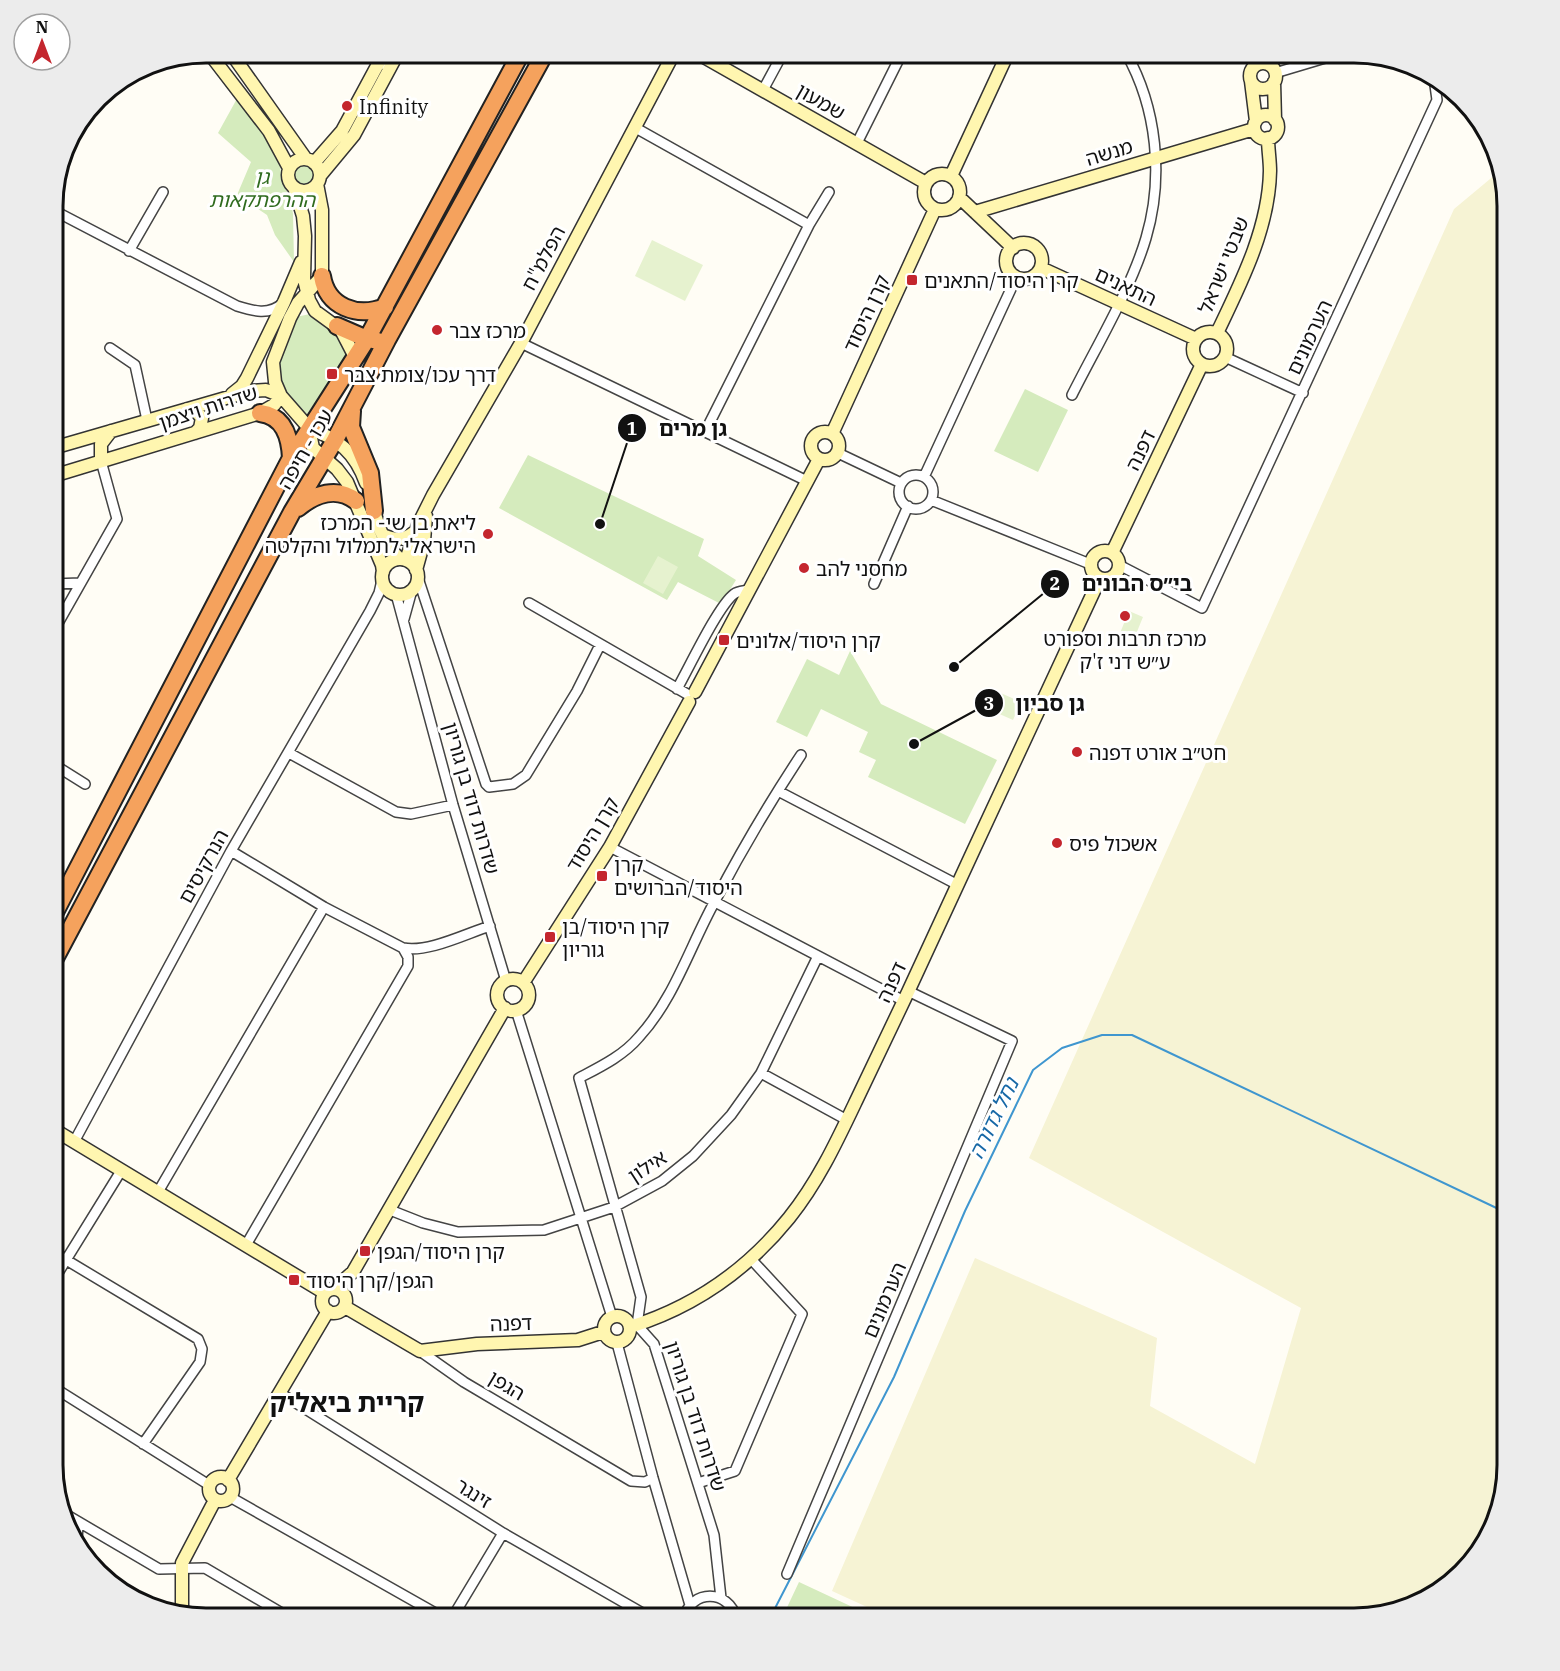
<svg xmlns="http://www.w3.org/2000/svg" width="1560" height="1671" viewBox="0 0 1560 1671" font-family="'IBM Plex Serif','Noto Sans Hebrew',serif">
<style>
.farmland{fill:#f6f3d4}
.green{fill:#d5ebbd}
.pitch{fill:#e6f2cf}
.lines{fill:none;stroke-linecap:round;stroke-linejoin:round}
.stream{stroke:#3f96cf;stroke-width:2}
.street-casing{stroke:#444;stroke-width:12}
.secondary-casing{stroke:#333;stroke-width:15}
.highway-casing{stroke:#222;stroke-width:20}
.street{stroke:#fff;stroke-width:9}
.secondary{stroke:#fff6b0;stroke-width:12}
.highway{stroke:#f5a25d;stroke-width:16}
.poi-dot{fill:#c4262e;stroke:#fff;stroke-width:2}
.labels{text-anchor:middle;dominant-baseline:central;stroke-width:6;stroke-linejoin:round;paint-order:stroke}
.street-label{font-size:20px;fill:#111;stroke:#fff}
.poi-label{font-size:20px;fill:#111;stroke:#fff;text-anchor:start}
.park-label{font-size:20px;font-style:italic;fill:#2f6b1f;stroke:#fff}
.water-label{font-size:21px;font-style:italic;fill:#1768a6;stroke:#fff}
.district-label{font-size:26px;font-weight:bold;fill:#111;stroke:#fff}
.rim{fill:none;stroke:#111;stroke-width:3}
.leader{fill:none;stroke:#111;stroke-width:2}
.callout-dot{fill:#111;stroke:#fff;stroke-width:2}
.mark-label{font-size:18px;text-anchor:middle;font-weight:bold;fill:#fff}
.callout-label{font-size:21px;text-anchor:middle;font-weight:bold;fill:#111;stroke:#fff;stroke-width:6;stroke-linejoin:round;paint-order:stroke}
</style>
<rect width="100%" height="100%" fill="#fffdf5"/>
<path class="farmland" d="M1500 164 1507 206V1465L1492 1532 1448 1586 1403 1610 1354 1618H891L832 1591 975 1258 1157 1338 1150 1406 1255 1464 1301 1308 1029 1158 1454 209 1496 174Z"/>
<path class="green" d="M239 95 264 133 280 166 283 185 290 196 293 214 294 262 275 235 267 215 237 195 251 162 218 133Z
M293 175a11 11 0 1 1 22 0a11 11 0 1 1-22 0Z
M310 314 338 335 347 355 305 417 286 395 280 384 278 353 296 317Z
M1025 389 1068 410 1038 472 994 451Z
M528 455 704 539 698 556 736 580 721 604 678 582 667 600 499 508Z
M850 651 881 704 997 760 965 824 868 777 876 760 859 752 868 732 821 709 807 737 776 722 807 659 839 675Z
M799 1582 876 1618H782Z"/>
<path class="pitch" d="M652 240 703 265 685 301 635 276Z
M658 556 678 567 663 594 643 583Z
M1129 611 1143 617 1134 639 1120 633Z
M994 690 1021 702 1013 720 986 708Z"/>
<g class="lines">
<path class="stream" d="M770 1618 894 1377 965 1211 1033 1070 1062 1048 1102 1035H1132L1507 1213"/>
<g class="street-casing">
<path id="street" d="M361 53 385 65
M1275 73 1342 53
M763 90 783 53
M634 127 809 225
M857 143 902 53
M53 210 237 306C253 311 269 316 283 303
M129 251 163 192
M521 343 807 481
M110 348 135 365 147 420
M1225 357 1303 393
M1072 395C1096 347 1131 289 1146 238 1164 177 1157 108 1126 53
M705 432 809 225 829 192
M838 453 901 483
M899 492a17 17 0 1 1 34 0a17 17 0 1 1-34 0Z
M924 477 1016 278
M931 500 1090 564
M1119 565 1202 608 1437 100 1434 78
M417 575 486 784 489 787 513 784 526 775 577 691 600 645
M53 584 80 583
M874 584 908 506
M396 594 453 805 506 981
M53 600 57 606V624
M529 603 687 694
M404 619 412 590
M53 632 117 519 101 461
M677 689C689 668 718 606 734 594 738 591 743 591 748 590
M289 753 396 812 411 814 453 805
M53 764 85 784
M778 791 958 885
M610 847 904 1001
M231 851 324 907 403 948C428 953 465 934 490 926
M516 1010 612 1317
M761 1073 847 1120
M74 1142 231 851 370 611 379 593 382 580
M158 1192 324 907
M390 1210 423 1223 458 1232 544 1230 614 1207 662 1181 693 1156 731 1115 761 1073 818 956
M246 1245 408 966V957L403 948
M53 1252 198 1339 202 1349 200 1362 143 1444
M53 1281 121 1171
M617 1343 653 1478 690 1605
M420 1351 464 1382 631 1481 645 1482 653 1478
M53 1387 209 1485
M280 1393 503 1533 651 1618
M698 1483 735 1471 802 1314 751 1259
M230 1497 444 1618
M60 1511 159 1569 205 1568 290 1618
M77 1544 78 1522
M787 1574 1012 1041 908 991
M721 1598 714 1535 654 1344 637 1325 641 1297 579 1078C600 1067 623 1056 639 1037 674 999 690 946 715 901 741 851 770 802 801 755
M452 1618 503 1533
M684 1618C691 1589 729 1589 736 1618"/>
</g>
<g class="secondary-casing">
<path id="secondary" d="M209 53 269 131 289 168
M231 53 306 159
M697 53 926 183
M1250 76a13 13 0 1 1 26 0a13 13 0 1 1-26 0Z
M1251 81 1256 121
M1274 82 1275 120
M1254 127a12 12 0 1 1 24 0a12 12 0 1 1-24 0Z
M288 175a16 16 0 1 1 32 0a16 16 0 1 1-32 0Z
M314 163 342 131 384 53
M924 192a18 18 0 1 1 36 0a18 18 0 1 1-36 0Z
M320 176 354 135 398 53
M951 176 1008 53
M317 184 322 210V276L298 303 290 318 273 362 275 382 281 396 309 428 313 448 337 469 347 482 382 565 383 572
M294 187 303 216 305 236 304 279 309 300 315 311 341 330 355 357
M959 197 1013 248
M975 212 1254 129
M1006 261a18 18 0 1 1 36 0a18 18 0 1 1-36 0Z
M1041 268 1196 339
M1193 349a17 17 0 1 1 34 0a17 17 0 1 1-34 0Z
M1217 333C1241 283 1269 228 1270 171 1270 160 1268 149 1268 138
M232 394 242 386 247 378 284 302 301 262
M187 409 195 410 202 418 200 428 195 433
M309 428C338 439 355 452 366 483
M811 446a14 14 0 1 1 28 0a14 14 0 1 1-28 0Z
M832 434 935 209
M53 448 250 391 266 390 281 396
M101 461V444L111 431
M53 476 260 413 274 405 281 396
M373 505C377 525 385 546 400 559
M383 535C396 541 405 540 416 531
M1091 565a14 14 0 1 1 28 0a14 14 0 1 1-28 0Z
M1112 553 1202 364
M382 577a18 18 0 1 1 36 0a18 18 0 1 1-36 0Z
M406 560 418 525 433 495 521 343 674 53
M416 570 424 541 426 516
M695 692 819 459
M497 995a16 16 0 1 1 32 0a16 16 0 1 1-32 0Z
M523 983 610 847 689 702
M53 1129 325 1293
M335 1288 353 1272 505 1008
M322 1301a12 12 0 1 1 24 0a12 12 0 1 1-24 0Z
M345 1307 420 1351 477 1344 578 1340 603 1332
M604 1329a13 13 0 1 1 26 0a13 13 0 1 1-26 0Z
M630 1327C694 1307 747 1270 789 1218 818 1182 837 1141 857 1099 874 1064 891 1028 908 992 972 854 1035 716 1100 578
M209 1489a12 12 0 1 1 24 0a12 12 0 1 1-24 0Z
M228 1480 328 1311
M182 1613V1563L215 1500"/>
</g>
<g class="highway-casing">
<path id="highway" d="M322 276C327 307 357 318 385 307
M337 326 367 339 378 341
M352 411 351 427 370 473 374 511
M260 413C284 416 290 437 291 458
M298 508C315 494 337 486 356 501
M53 916 291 458 367 339 521 53
M53 962 292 512 335 440 387 340 545 53"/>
</g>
<use href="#street" class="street"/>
<use href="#secondary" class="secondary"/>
<use href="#highway" class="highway"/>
</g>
<g class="poi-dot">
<circle cx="347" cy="106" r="6"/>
<rect x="906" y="274" width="12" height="12" rx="3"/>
<circle cx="437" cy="330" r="6"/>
<rect x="326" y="368" width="12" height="12" rx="3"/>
<circle cx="488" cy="534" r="6"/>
<circle cx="804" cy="568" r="6"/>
<circle cx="1125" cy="616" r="6"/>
<rect x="718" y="634" width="12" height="12" rx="3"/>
<circle cx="1077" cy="752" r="6"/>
<circle cx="1057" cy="843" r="6"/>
<rect x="596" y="870" width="12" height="12" rx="3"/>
<rect x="544" y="931" width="12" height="12" rx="3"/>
<rect x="359" y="1245" width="12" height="12" rx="3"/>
<rect x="288" y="1274" width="12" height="12" rx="3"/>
</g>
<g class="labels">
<g class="street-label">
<text transform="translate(821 101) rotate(30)">שמעון</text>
<text transform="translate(1109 152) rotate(-17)">מנשה</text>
<text transform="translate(543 258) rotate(-62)">הפלמ"ח</text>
<text transform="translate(1223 265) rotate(-68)">שבטי ישראל</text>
<text transform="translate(1126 286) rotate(25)">התאנים</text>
<text transform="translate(866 313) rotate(-65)">קרן היסוד</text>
<text transform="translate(1309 337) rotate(-65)">הערמונים</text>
<text transform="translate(208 407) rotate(-18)">שדרות ויצמן</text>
<text transform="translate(305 449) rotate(-60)">עכו - חיפה</text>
<text transform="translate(1140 450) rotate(-64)">דפנה</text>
<text transform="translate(472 798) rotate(74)">שדרות דוד בן גוריון</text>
<text transform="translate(592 834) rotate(-59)">קרן היסוד</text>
<text transform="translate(203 866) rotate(-61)">הנרקיסים</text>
<text transform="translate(891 982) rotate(-65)">דפנה</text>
<text transform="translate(647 1166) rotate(-33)">אילון</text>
<text transform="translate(884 1300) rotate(-67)">הערמונים</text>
<text transform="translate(511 1323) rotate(-2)">דפנה</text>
<text transform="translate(507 1385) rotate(31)">הגפן</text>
<text transform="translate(696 1416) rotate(72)">שדרות דוד בן גוריון</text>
<text transform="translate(474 1493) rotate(32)">זינגר</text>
</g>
<g class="poi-label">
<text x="359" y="106">Infinity</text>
<text x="924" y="280">קרן היסוד/התאנים</text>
<text x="449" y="330">מרכז צבר</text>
<text x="344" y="374">דרך עכו/צומת צבר</text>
<text x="476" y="522" text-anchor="end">ליאת בן שי- המרכז<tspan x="476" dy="23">הישראלי לתמלול והקלטה</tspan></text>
<text x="816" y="568">מחסני להב</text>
<text x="1125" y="638" text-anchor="middle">מרכז תרבות וספורט<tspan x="1125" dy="23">ע״ש דני ז'ק</tspan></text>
<text x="736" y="640">קרן היסוד/אלונים</text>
<text x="1089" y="752">חט״ב אורט דפנה</text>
<text x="1069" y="843">אשכול פיס</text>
<text x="614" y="864">קרן<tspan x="614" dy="23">היסוד/הברושים</tspan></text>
<text x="562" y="926">קרן היסוד/בן<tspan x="562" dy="23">גוריון</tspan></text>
<text x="377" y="1251">קרן היסוד/הגפן</text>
<text x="306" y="1280">הגפן/קרן היסוד</text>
</g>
<g class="park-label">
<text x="262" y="176">גן<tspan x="262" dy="23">ההרפתקאות</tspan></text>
</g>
<g class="water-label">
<text transform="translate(993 1118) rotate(-64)">נחל גדורה</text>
</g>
<g class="district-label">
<text x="347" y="1402">קריית ביאליק</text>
</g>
</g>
<path d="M0 0H1560V1671H0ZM206 63H1354A143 143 0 0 1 1497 206V1465A143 143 0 0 1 1354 1608H206A143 143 0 0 1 63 1465V206A143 143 0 0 1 206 63Z" fill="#ececec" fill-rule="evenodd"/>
<path class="rim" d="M206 63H1354A143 143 0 0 1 1497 206V1465A143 143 0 0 1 1354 1608H206A143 143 0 0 1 63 1465V206A143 143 0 0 1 206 63Z"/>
<path class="leader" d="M600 524L632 428M954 667L1055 584M914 744L989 703"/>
<g class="callout-dot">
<circle cx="600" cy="524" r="6"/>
<circle cx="954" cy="667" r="6"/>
<circle cx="914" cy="744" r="6"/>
<circle cx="632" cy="428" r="15"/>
<circle cx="1055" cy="584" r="15"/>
<circle cx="989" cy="703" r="15"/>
</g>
<g class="mark-label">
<text x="632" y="435">1</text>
<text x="1055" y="590">2</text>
<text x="989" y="710">3</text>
</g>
<g class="callout-label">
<text x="693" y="436">גן מרים</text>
<text x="1137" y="591">בי״ס הבונים</text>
<text x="1050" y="711">גן סביון</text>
</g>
<g transform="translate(42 42)"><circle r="28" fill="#ffffff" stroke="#a0a0a0" stroke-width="1.5"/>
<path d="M0-4.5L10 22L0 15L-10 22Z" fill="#c4262e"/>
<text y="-9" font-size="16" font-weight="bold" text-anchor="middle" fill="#111111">N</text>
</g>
</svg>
